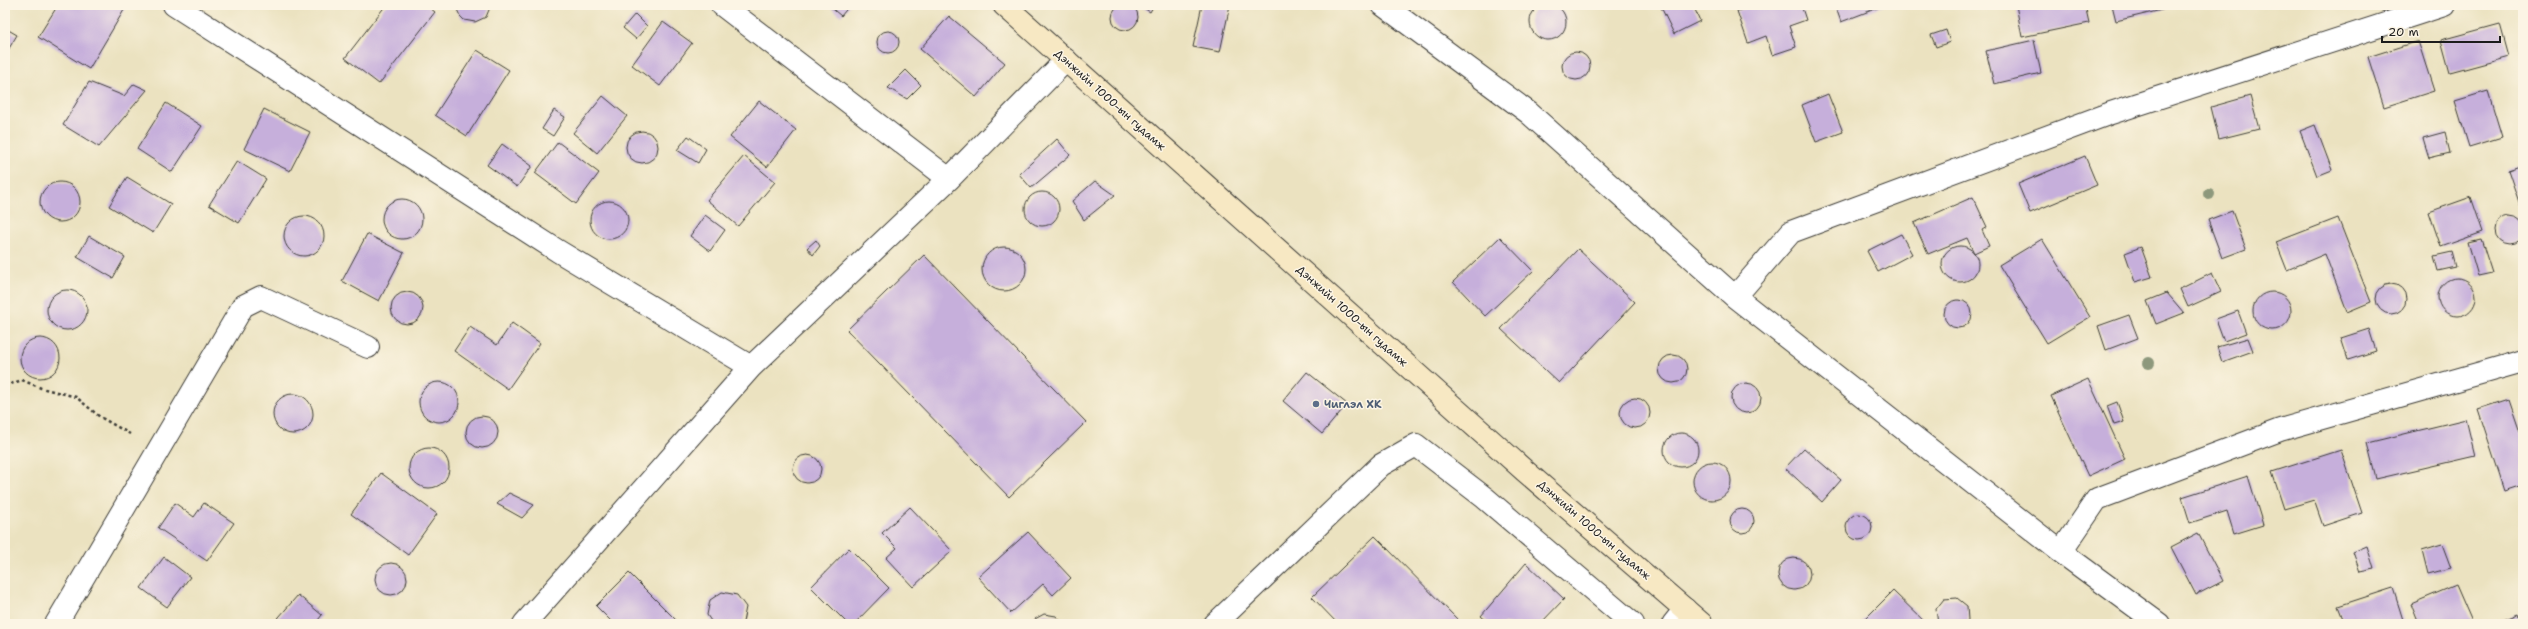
<svg xmlns="http://www.w3.org/2000/svg" width="2528" height="629" viewBox="0 0 2528 629" font-family="'Shantell Sans',sans-serif">
<style>
.building{fill:#c6afdb}
.lines{fill:none;stroke-linecap:round;stroke-linejoin:round}
.street-casing{stroke:#3b3a35;stroke-width:24}
.secondary-casing{stroke:#3b3a35;stroke-width:24}
.path{stroke:#3b3a35;stroke-width:2.5;stroke-dasharray:3 3;stroke-linecap:butt}
.street{stroke:#fff;stroke-width:22}
.secondary{stroke:#f7e8c3;stroke-width:22}
.tree{fill:#8d987c}
.service-dot{fill:#5c6f8a;stroke:#fcf5e5;stroke-width:1.5}
.labels{text-anchor:middle;dominant-baseline:central;stroke-width:3;stroke-linejoin:round;paint-order:stroke}
.street-label{font-size:11px;fill:#1c1c1c;stroke:#fcf5e5}
.service-label{font-size:11px;font-weight:bold;fill:#4e5e75;stroke:#fcf5e5;text-anchor:start}
</style>
<rect width="100%" height="100%" fill="#fcf5e5"/>
<filter id="ink" filterUnits="userSpaceOnUse"><feTurbulence type="fractalNoise" baseFrequency=".025" numOctaves="2"/><feDisplacementMap in="SourceGraphic" scale="8" xChannelSelector="R" yChannelSelector="G"/><feConvolveMatrix kernelMatrix="1 2 1 2 8 2 1 2 1" color-interpolation-filters="sRGB"/></filter>
<filter id="wash" filterUnits="userSpaceOnUse"><feTurbulence type="fractalNoise" baseFrequency=".012" numOctaves="4" result="noise"/><feDisplacementMap in="SourceGraphic" scale="16" xChannelSelector="R" yChannelSelector="G"/><feGaussianBlur stdDeviation="0.9" result="paint"/><feColorMatrix in="noise" values="0 0 0 0 0 0 0 0 0 0 0 0 0 0 0 0 0 1.4 0 .05"/><feComposite in="paint" operator="in"/></filter>
<g filter="url(#wash)">
<rect width="100%" height="100%" fill="#ebe2c0"/>
<g id="blocks">
<path class="building" d="M1530 22a18 18 0 1 1 36 0a18 18 0 1 1-36 0Z
M1112 17a13 13 0 1 1 26 0a13 13 0 1 1-26 0Z
M58 5H127L89 69 38 37Z
M386 5H426L435 12 379 84 345 58Z
M455 5H491L486 17 475 22 464 20 460 16Z
M828 5H850L841 16Z
M1139 5H1154L1150 12Z
M1202 5H1230L1220 52 1193 47Z
M1660 5H1693L1700 21 1674 34Z
M1756 5H1801L1806 20 1789 26 1796 47 1772 55 1766 36 1748 43 1737 11Z
M1835 5H1885L1841 22Z
M2016 5H2085L2089 23 2022 37Z
M2112 5H2178V6L2116 21Z
M635 14 647 26 636 39 623 28Z
M949 16 1005 63 976 97 920 49Z
M663 22 692 43 660 86 632 65Z
M2500 24 2509 57 2450 73 2441 40Z
M5 28 17 35 5 55Z
M1946 30 1950 42 1936 47 1931 35Z
M877 42a11 11 0 1 1 22 0a11 11 0 1 1-22 0Z
M2034 40 2041 73 1994 84 1986 51Z
M2418 41 2434 91 2384 107 2368 57Z
M477 50 509 70 467 136 435 115Z
M1562 66a14 14 0 1 1 28 0a14 14 0 1 1-28 0Z
M906 70 921 85 907 99 888 88Z
M89 82 124 96 134 84 147 90 99 147 63 125Z
M2488 91 2502 137 2469 147 2455 101Z
M1828 94 1843 132 1816 142 1802 105Z
M603 96 627 116 597 153 573 133Z
M2250 96 2259 129 2219 139 2211 107Z
M759 101 796 130 767 167 730 137Z
M166 103 202 126 172 172 137 149Z
M264 109 310 132 290 171 244 149Z
M554 110 565 117 553 136 542 129Z
M2315 125 2332 170 2317 176 2300 131Z
M626 147a16 16 0 1 1 32 0a16 16 0 1 1-32 0Z
M2445 132 2450 153 2429 158 2423 138Z
M688 136 706 149 698 163 677 150Z
M1057 139 1070 155 1031 188 1019 174Z
M558 142 599 173 576 204 535 173Z
M502 144 532 166 517 187 487 165Z
M744 156 775 182 738 226 707 200Z
M2085 156 2097 185 2030 213 2018 184Z
M237 161 266 179 239 223 209 205Z
M2523 165V208H2521L2508 170Z
M127 177 171 204 153 233 109 206Z
M1095 181 1115 195 1084 220 1072 201Z
M40 202a20 20 0 1 1 40 0a20 20 0 1 1-40 0Z
M1025 209a17 17 0 1 1 34 0a17 17 0 1 1-34 0Z
M1973 197 1987 227 1982 230 1989 246 1974 253 1967 238 1928 254 1914 223Z
M2471 197 2483 232 2441 247 2429 212Z
M382 219a20 20 0 1 1 40 0a20 20 0 1 1-40 0Z
M590 220a19 19 0 1 1 38 0a19 19 0 1 1-38 0Z
M2232 211 2246 249 2222 258 2208 220Z
M705 215 725 230 710 251 690 236Z
M2496 230a14 14 0 1 1 28 0a14 14 0 1 1-28 0Z
M284 236a20 20 0 1 1 40 0a20 20 0 1 1-40 0Z
M2338 218 2371 302 2347 312 2325 254 2287 270 2276 242Z
M367 234 404 253 379 301 342 281Z
M1901 234 1912 254 1878 272 1867 251Z
M89 236 125 257 113 278 77 257Z
M1500 237 1533 271 1485 316 1453 282Z
M2042 239 2090 317 2047 343 1999 265Z
M2481 239 2492 273 2478 276 2468 242Z
M816 240 820 246 813 255 807 248Z
M1942 264a18 18 0 1 1 36 0a18 18 0 1 1-36 0Z
M2141 247 2152 277 2135 282 2125 253Z
M982 269a22 22 0 1 1 44 0a22 22 0 1 1-44 0Z
M1578 249 1635 302 1559 383 1501 329Z
M2452 252 2456 267 2438 271 2434 256Z
M924 255 1086 422 1009 497 847 330Z
M2212 273 2221 292 2188 307 2180 289Z
M2438 297a19 19 0 1 1 38 0a19 19 0 1 1-38 0Z
M2376 299a15 15 0 1 1 30 0a15 15 0 1 1-30 0Z
M47 310a20 20 0 1 1 40 0a20 20 0 1 1-40 0Z
M391 308a16 16 0 1 1 32 0a16 16 0 1 1-32 0Z
M2253 311a19 19 0 1 1 38 0a19 19 0 1 1-38 0Z
M2167 293 2184 313 2156 324 2147 301Z
M1944 314a14 14 0 1 1 28 0a14 14 0 1 1-28 0Z
M2238 311 2246 333 2224 341 2216 319Z
M2129 315 2138 338 2106 350 2098 326Z
M512 323 540 343 508 389 454 351 470 327 497 345Z
M2369 329 2376 351 2348 360 2341 338Z
M2248 338 2253 351 2222 362 2217 347Z
M20 358a20 20 0 1 1 40 0a20 20 0 1 1-40 0Z
M1659 369a14 14 0 1 1 28 0a14 14 0 1 1-28 0Z
M1307 372 1347 404 1322 434 1283 401Z
M2088 379 2125 459 2088 476 2051 396Z
M419 402a20 20 0 1 1 40 0a20 20 0 1 1-40 0Z
M1731 398a15 15 0 1 1 30 0a15 15 0 1 1-30 0Z
M273 414a20 20 0 1 1 40 0a20 20 0 1 1-40 0Z
M1620 413a15 15 0 1 1 30 0a15 15 0 1 1-30 0Z
M2509 399 2523 440V485L2505 491 2478 409Z
M2117 402 2124 422 2114 425 2107 406Z
M466 432a16 16 0 1 1 32 0a16 16 0 1 1-32 0Z
M2466 419 2475 456 2376 479 2367 443Z
M1664 450a17 17 0 1 1 34 0a17 17 0 1 1-34 0Z
M1804 448 1841 480 1822 502 1785 468Z
M409 468a20 20 0 1 1 40 0a20 20 0 1 1-40 0Z
M2341 450 2362 513 2323 526 2314 500 2284 509 2272 472Z
M793 469a14 14 0 1 1 28 0a14 14 0 1 1-28 0Z
M1693 481a19 19 0 1 1 38 0a19 19 0 1 1-38 0Z
M381 473 437 514 408 555 351 514Z
M2248 476 2263 525 2234 534 2227 511 2190 523 2182 497Z
M509 493 534 505 522 518 497 504Z
M175 503 194 517 204 503 234 523 207 561 158 528Z
M910 507 952 551 913 587 886 558 897 548 882 533Z
M1730 521a12 12 0 1 1 24 0a12 12 0 1 1-24 0Z
M1846 527a13 13 0 1 1 26 0a13 13 0 1 1-26 0Z
M1028 532 1071 578 1053 595 1043 584 1011 613 978 577Z
M2198 533 2223 581 2196 595 2171 547Z
M1375 536 1461 623 1338 624 1312 597Z
M2442 544 2451 568 2428 574 2422 550Z
M2367 546 2374 569 2360 572 2353 552Z
M849 548 889 588 854 624H848L811 587Z
M164 557 190 577 167 607 141 588Z
M1778 574a16 16 0 1 1 32 0a16 16 0 1 1-32 0Z
M375 579a16 16 0 1 1 32 0a16 16 0 1 1-32 0Z
M1526 563 1564 599 1540 624H1490L1481 616Z
M629 573 680 624H614L596 606Z
M2456 585 2473 624H2419L2411 604Z
M2393 588 2404 623 2345 624 2338 606Z
M1893 591 1927 624H1860Z
M722 592 737 595 746 607 743 622 740 624H713L707 615 710 600Z
M298 595 322 615 315 624H273Z
M1957 598 1967 606 1968 620 1965 624H1938L1936 609 1944 599Z
M1044 614 1056 616 1063 624H1032L1035 619Z
M2517 614 2521 624H2493Z"/>
</g>
</g>
<g filter="url(#ink)">
<use href="#blocks" fill-opacity="0" stroke="#3b3a35" stroke-width="1"/>
<g class="lines">
<g class="street-casing">
<path id="street" d="M174 5 558 251 751 367
M722 5 949 179
M1383 5 1529 113 1735 297 2061 552 2159 624
M1735 297 1791 232 2111 113 2444 5
M2061 552 2097 499 2280 430 2523 361
M56 624 243 306 261 297 368 347
M524 624 751 367 949 179 1066 60
M1215 624 1381 465 1416 445 1485 498 1633 624
M1673 624 1685 609"/>
</g>
<g class="secondary-casing">
<path id="secondary" d="M1004 5 1525 471 1702 624"/>
</g>
<path class="path" d="M5 386 22 380 41 388 76 397 100 417 130 434"/>
<use href="#street" class="street"/>
<use href="#secondary" class="secondary"/>
</g>
<g class="tree">
<circle cx="2209" cy="194" r="6"/>
<circle cx="2149" cy="363" r="6"/>
</g>
</g>
<circle class="service-dot" cx="1316" cy="404" r="4"/>
<g class="labels">
<g class="street-label">
<text transform="translate(1110 100) rotate(42)">Дэнжийн 1000-ын гудамж</text>
<text transform="translate(1352 316) rotate(42)">Дэнжийн 1000-ын гудамж</text>
<text transform="translate(1594 530) rotate(41)">Дэнжийн 1000-ын гудамж</text>
</g>
<g class="service-label">
<text x="1324" y="404">Чиглэл ХК</text>
</g>
</g>
<rect width="2528" height="629" fill="none" stroke="#fcf5e5" stroke-width="20"/>
<path d="M2382 36v6h118v-6" fill="none" stroke="#1c1c1c" stroke-width="2"/>
<text x="2388" y="36" font-size="12" fill="#1c1c1c" stroke="#fcf5e5" stroke-width="3" paint-order="stroke">20 m</text>
</svg>
